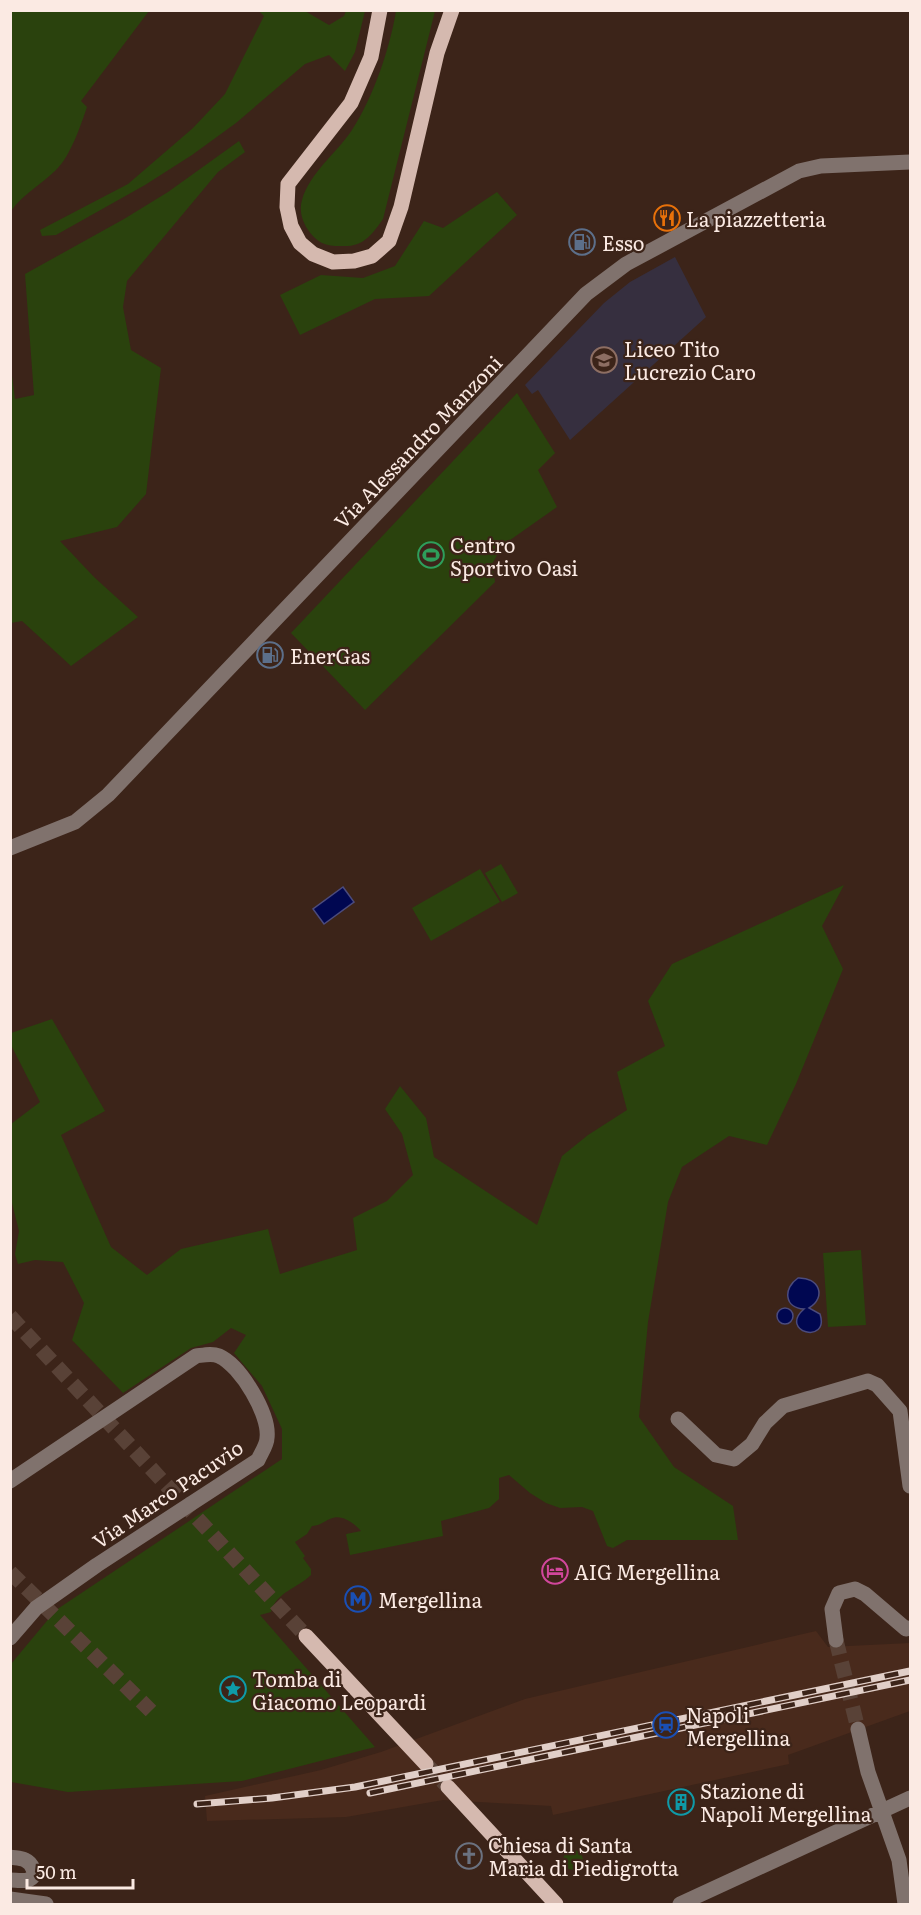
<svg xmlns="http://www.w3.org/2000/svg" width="921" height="1915" viewBox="0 0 921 1915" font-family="Literata,serif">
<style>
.built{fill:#492a1c}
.education{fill:#362f3f}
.green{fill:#2a420d}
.water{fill:#000751;stroke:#4b4b7d;stroke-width:1.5}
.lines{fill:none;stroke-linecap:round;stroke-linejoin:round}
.minor-tunnel{stroke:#594237;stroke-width:15;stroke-dasharray:15 8;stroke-linecap:butt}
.major-tunnel{stroke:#594237;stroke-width:15;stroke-dasharray:15 8;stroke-linecap:butt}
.minor{stroke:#80726d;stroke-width:15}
.major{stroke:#d5b9af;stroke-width:15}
.rail-casing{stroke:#e1cfc8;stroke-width:7}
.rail{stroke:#3c2419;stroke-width:4.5;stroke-dasharray:14;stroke-linecap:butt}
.labels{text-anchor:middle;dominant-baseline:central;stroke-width:4.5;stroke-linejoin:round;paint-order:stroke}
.poi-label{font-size:20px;fill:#fbeae3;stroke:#3c2419;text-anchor:start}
.street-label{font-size:20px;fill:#fbeae3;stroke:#3c2419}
</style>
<rect width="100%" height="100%" fill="#3c2419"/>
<path class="built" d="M816 1631 828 1647 910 1643V1711L788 1755 789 1764 553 1815 551 1806 443 1800 346 1817 207 1821 205 1796 321 1770 381 1752 525 1699Z"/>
<path class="education" d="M675 257 706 317 570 440 538 390 532 394 525 385 604 303 630 282Z"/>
<path class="green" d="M11 10 149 11 81 101 87 107C81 125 70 157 56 170 41 185 23 194 11 211Z
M259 11H305L329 25 344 16 346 11H365L355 52 345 71 329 55 305 64 236 123 192 155 145 185 56 235 42 236 40 230 128 184 193 128 225 94 264 16Z
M396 11H435L383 219C374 232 365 245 348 246 340 246 330 247 322 243 308 235 297 216 302 200 310 172 336 154 352 130 373 98 390 48 396 11Z
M239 141 245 152 218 172 127 281 123 307 131 350 161 368 146 494 117 527 60 541 94 577 138 617 71 666 22 621 11 623V368L15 399 34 395 25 274 124 219 168 192Z
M497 192 517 215 429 296 375 299 300 335 280 295 321 275 363 278 395 266 424 221 443 228Z
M517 393 555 453 538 470 557 507 503 545 492 564 495 582 365 710 291 633Z
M501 864 518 893 502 902 485 873Z
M480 869 500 902 431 941 412 908Z
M844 885 822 926 843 969 796 1084 767 1145 729 1136 682 1167 668 1202 648 1322 639 1417 674 1467 733 1506 738 1540H627L613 1548 607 1546 593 1511 582 1507 560 1508 546 1503 530 1493 509 1475 499 1478V1499L489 1508 441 1521 443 1536 350 1555 346 1534 361 1531C354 1523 341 1513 330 1519 323 1522 321 1525 312 1526L307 1534 295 1542 305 1556 303 1558 311 1569V1575C298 1588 276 1592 271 1612L260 1615 375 1747 242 1781 68 1792 11 1782V1664L56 1610 282 1459V1429L262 1386 234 1353 246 1335 231 1328 213 1342 191 1348 123 1393 72 1340 84 1303 63 1262 35 1260 18 1264 15 1254 19 1231 11 1199V1124L40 1102 11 1045V1033L52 1019 105 1111 61 1135 111 1247 147 1275 181 1249 268 1229 280 1274 357 1250 353 1218 387 1201 413 1175 402 1134 385 1109 400 1086 426 1118 434 1157 537 1225 562 1156 588 1135 627 1110 617 1072 665 1046 648 1001 672 964Z
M861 1250 866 1325 828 1327 823 1253Z
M563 1860a10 10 0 1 1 20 0a10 10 0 1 1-20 0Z"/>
<path class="water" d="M343 887 354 902 324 924 313 909Z
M798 1278C819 1277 827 1297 809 1308L820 1314C830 1345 778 1332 804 1309 784 1308 783 1288 798 1278Z
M777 1316a8 8 0 1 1 16 0a8 8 0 1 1-16 0Z"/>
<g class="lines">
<path class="minor-tunnel" d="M10 1572 151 1711
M836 1640 858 1729"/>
<path class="major-tunnel" d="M10 1316 306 1636
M426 1764 448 1787"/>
<path class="minor" d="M10 848 75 822 108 795 586 294 626 264 799 171 821 166 910 162
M678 1419 716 1455 734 1459 752 1444 765 1423 783 1406 868 1381 877 1385 900 1411 910 1486
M10 1481 196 1356C204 1355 212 1353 219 1356 241 1366 270 1415 267 1438 267 1445 261 1453 258 1460L97 1565 36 1608 10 1638
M836 1640 832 1609 839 1593 855 1589 865 1594 906 1629 910 1628
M858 1729 868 1772 899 1860 905 1904
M10 1857C15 1858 21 1858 25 1860 32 1863 38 1875 30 1879 25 1882 16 1880 10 1880
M10 1899 46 1904
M680 1904 910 1798"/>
<path class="major" d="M380 10 371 57 351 103 288 184 287 207 291 226 300 243 313 254 333 262 354 261 372 256 389 241 401 207 437 53 452 10
M306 1636 426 1764
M448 1787 556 1904"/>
<g class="rail-casing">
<path id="rail" d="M370 1793 910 1680
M197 1804 272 1798 355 1787 910 1671"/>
</g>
<use href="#rail" class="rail"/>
</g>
<defs>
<g id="restaurant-ring" transform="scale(1.35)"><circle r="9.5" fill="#3c2419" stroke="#e8710a" stroke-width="1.5"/><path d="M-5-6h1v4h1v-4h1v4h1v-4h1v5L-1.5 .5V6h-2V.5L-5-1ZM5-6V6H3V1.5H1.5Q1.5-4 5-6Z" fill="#e8710a"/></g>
<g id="fuel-ring" transform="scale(1.35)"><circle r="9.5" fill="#3c2419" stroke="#5c6f8a" stroke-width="1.5"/><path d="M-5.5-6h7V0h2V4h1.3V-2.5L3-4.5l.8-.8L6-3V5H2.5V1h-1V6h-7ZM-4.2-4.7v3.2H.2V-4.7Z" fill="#5c6f8a"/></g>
<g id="school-ring" transform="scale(1.35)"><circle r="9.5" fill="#3c2419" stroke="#8d6e63" stroke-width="1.5"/><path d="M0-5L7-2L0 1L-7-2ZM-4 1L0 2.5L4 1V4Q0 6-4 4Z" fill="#8d6e63"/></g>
<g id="stadium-ring" transform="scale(1.35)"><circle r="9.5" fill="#3c2419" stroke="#2e9e5b" stroke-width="1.5"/><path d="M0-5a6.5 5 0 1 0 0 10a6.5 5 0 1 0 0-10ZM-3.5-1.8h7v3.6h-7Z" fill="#2e9e5b"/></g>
<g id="hotel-ring" transform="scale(1.35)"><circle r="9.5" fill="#3c2419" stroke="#d1479c" stroke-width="1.5"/><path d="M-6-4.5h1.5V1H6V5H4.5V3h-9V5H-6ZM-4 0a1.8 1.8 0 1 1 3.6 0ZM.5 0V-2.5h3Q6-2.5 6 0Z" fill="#d1479c"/></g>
<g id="metro-ring" transform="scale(1.35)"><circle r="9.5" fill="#3c2419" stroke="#1a4fb4" stroke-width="1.5"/><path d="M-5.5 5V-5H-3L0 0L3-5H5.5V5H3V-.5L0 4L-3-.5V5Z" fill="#1a4fb4"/></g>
<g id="sight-ring" transform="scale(1.35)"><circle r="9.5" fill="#3c2419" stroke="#0f9aa8" stroke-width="1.5"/><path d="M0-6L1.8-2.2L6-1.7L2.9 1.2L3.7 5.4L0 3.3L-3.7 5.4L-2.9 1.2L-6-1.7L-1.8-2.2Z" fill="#0f9aa8"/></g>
<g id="station-ring" transform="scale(1.35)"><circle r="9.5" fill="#3c2419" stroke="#1a4fb4" stroke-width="1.5"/><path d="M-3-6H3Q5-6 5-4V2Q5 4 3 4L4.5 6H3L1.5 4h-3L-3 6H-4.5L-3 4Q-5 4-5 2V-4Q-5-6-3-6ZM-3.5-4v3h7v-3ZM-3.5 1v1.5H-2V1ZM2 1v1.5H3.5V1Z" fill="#1a4fb4"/></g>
<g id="building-ring" transform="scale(1.35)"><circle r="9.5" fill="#3c2419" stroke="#0f9aa8" stroke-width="1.5"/><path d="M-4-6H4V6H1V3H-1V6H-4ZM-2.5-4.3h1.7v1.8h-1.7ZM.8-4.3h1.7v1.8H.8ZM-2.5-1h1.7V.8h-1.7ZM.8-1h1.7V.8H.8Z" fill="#0f9aa8"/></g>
<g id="church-ring" transform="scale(1.35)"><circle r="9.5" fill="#3c2419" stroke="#6b7280" stroke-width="1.5"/><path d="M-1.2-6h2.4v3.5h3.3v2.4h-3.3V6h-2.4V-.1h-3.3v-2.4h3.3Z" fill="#6b7280"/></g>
</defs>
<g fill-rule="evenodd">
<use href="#restaurant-ring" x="667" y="218"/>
<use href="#fuel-ring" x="582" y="242"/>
<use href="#school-ring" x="604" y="360"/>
<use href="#stadium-ring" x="431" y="555"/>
<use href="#fuel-ring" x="270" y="655"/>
<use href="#hotel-ring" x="555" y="1571"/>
<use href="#metro-ring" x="358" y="1599"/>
<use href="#sight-ring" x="233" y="1689"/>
<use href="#station-ring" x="666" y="1725"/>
<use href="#building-ring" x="681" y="1802"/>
<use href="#church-ring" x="469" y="1856"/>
</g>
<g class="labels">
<g class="poi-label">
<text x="686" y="218">La piazzetteria</text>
<text x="602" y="242">Esso</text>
<text x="624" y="348">Liceo Tito<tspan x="624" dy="23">Lucrezio Caro</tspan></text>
<text x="450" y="544">Centro<tspan x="450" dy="23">Sportivo Oasi</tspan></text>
<text x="290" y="655">EnerGas</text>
<text x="574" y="1571">AIG Mergellina</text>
<text x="378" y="1599">Mergellina</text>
<text x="252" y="1678">Tomba di<tspan x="252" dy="23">Giacomo Leopardi</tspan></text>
<text x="686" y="1714">Napoli<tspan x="686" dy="23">Mergellina</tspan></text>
<text x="700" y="1790">Stazione di<tspan x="700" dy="23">Napoli Mergellina</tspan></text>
<text x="488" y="1844">Chiesa di Santa<tspan x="488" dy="23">Maria di Piedigrotta</tspan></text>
</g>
<g class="street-label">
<text transform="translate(417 441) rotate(-46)">Via Alessandro Manzoni</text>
<text transform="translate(167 1493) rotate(-34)">Via Marco Pacuvio</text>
</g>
</g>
<rect width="921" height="1915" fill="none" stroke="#fbeae3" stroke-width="24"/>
<path d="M27 1879v9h106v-9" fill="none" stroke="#fbeae3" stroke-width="3"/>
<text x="36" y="1879" font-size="18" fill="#fbeae3" stroke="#3c2419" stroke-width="4.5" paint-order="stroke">50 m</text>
</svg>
